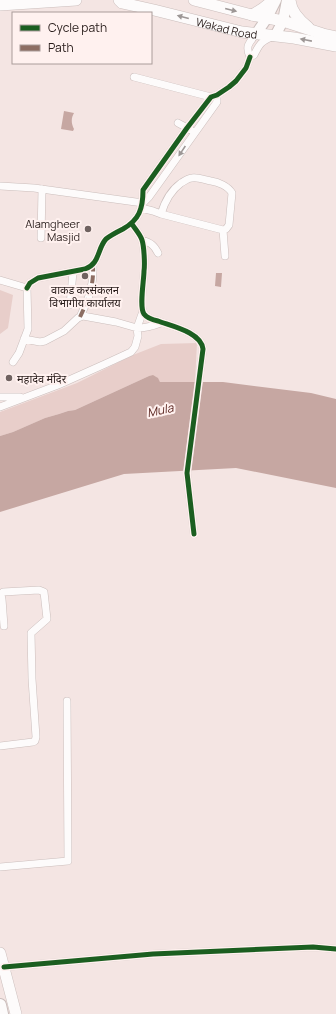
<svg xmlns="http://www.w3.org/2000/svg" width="336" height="1014" viewBox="0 0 336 1014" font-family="Manrope,'Noto Sans Devanagari',sans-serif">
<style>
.green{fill:#e8ceca}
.water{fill:#c6a7a2}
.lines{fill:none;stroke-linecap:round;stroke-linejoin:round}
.minor-casing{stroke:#cbbebc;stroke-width:8}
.secondary-casing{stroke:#cbbebc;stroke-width:12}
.primary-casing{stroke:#cbbebc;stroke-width:12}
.trunk-casing{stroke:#cbbebc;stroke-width:14}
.minor{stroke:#fdfbfb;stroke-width:7}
.secondary{stroke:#fdfbfb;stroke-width:10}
.primary{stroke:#fdfbfb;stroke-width:11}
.trunk{stroke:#fdfbfb;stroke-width:12}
.quiet{stroke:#8d6e63;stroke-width:4;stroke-dasharray:8 4;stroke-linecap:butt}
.cycleway-casing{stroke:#fff1ef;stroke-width:8}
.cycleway{stroke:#1b5e20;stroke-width:5}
.oneway{fill:#9d9796}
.poi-dot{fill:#6f6260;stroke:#fff1ef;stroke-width:1.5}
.labels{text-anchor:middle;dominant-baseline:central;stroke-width:4;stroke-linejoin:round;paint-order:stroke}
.street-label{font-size:11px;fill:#281c1a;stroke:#fff1ef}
.poi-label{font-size:11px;fill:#281c1a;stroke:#fff1ef;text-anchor:end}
.water-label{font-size:12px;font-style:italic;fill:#5b2621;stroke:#fff1ef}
</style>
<rect width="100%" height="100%" fill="#f4e5e3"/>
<path class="green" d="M0 290 13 295 8 328 0 334Z
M197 343 195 382H160C157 377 155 375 149 376L75 410 68 411 59 414 45 418 13 432 0 436V412L77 383 133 355 161 344Z"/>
<path class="water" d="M64 111 74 113C71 118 71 123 74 129L73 131 61 129Z
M216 273H222L221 287 215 286Z
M153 375 158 378 160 382H223L311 393 336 399V488L236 468 124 474 0 512V436L13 432 45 418 59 414 68 411 75 410 149 376Z"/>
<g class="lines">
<g class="minor-casing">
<path id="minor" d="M250 57 254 55C259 45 261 41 272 37
M250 57C245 46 249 43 256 34
M134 77 211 97
M178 123 191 130
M0 186 34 188 143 203 149 197 217 102V95
M141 208 153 211 161 214 223 230 226 229 229 225 232 193C228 186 218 182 211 181 205 180 198 177 192 178 188 178 185 181 181 183 170 191 165 201 161 214
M132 224C135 229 140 234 142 240 144 246 145 264 144 271 144 280 139 307 144 314 147 318 153 320 158 321 171 326 201 332 203 349L187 473 194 534
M223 230 225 256
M41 238 42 189
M142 240C151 243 154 245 158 253
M0 280 27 288 28 329 19 353 13 362
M27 288 30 283 38 278 85 269C100 264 97 249 106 239 111 235 117 232 123 229 139 220 143 209 143 190L187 128 211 97 217 95 229 87 236 81 246 68 250 57
M70 305 73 272
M80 317C89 298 94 285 93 265
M24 339 40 342 45 341 64 331 78 318 83 316 116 322 137 328 143 311
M0 397H20
M0 407 58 385 105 364 131 352 135 347 138 336 137 328C146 328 153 326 161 323
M0 746 33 742 35 741 36 737 32 679 31 633 47 619 44 592 39 590 3 592 1 595 2 599 4 626
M0 867 68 861 67 701
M4 967 153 954 313 947 336 949"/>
</g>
<g class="secondary-casing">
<path id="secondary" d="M256 34 267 18 276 0
M275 36 283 21 287 0"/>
</g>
<g class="primary-casing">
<g id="primary">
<path id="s1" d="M119 0 122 3 154 10 242 32 294 38 336 46"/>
<path d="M194 0 252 15 283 21 323 34 336 37"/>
<path d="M290 0C291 12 299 20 308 27"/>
<path d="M0 5 76 0"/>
<path d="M252 15C259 11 267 7 272 0"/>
<path d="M0 953 16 1014"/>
</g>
</g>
<g class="trunk-casing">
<path id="trunk" d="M0 1005 2 1014"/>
</g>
<use href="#minor" class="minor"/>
<use href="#secondary" class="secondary"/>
<use href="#primary" class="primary"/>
<use href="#trunk" class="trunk"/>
<path class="quiet" d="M80 317C89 298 94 285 93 265"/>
<g class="cycleway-casing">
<path id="cycleway" d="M132 224C135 229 140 234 142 240 144 246 145 264 144 271 144 280 139 307 144 314 147 318 153 320 158 321 171 326 201 332 203 349L187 473 194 534
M27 288 30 283 38 278 85 269C100 264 97 249 106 239 111 235 117 232 123 229 139 220 143 209 143 190L187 128 211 97 217 95 229 87 236 81 246 68 250 57
M4 967 153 954 313 947 336 949"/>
</g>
<use href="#cycleway" class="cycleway"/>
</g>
<defs><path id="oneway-solid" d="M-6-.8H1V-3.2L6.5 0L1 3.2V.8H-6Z"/></defs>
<g class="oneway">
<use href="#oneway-solid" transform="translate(231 10) rotate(14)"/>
<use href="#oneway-solid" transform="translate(183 17) rotate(-165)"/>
<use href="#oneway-solid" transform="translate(306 40) rotate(-169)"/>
<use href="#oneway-solid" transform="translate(182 151) rotate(124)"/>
</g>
<g class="poi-dot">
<circle cx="88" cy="229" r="4"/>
<circle cx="85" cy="276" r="4"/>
<circle cx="9" cy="378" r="4"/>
</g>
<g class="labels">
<g class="street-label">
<text stroke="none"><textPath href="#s1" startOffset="112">Wakad Road</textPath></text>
</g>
<g class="poi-label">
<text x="80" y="223">Alamgheer<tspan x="80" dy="13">Masjid</tspan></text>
<text x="85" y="289" text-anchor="middle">वाकड करसंकलन<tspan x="85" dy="13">विभागीय कार्यालय</tspan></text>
<text x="17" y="378" text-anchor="start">महादेव मंदिर</text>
</g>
<g class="water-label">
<text transform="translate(160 410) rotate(-12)">Mula</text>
</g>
</g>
<rect x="12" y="12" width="140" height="52" fill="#fff1ef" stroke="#a99c9a"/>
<rect x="20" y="25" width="20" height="6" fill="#1b5e20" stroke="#a99c9a"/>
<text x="48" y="32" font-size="12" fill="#281c1a">Cycle path</text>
<rect x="20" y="45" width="20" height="6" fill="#8d6e63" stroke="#a99c9a"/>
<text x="48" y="52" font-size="12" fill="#281c1a">Path</text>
</svg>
